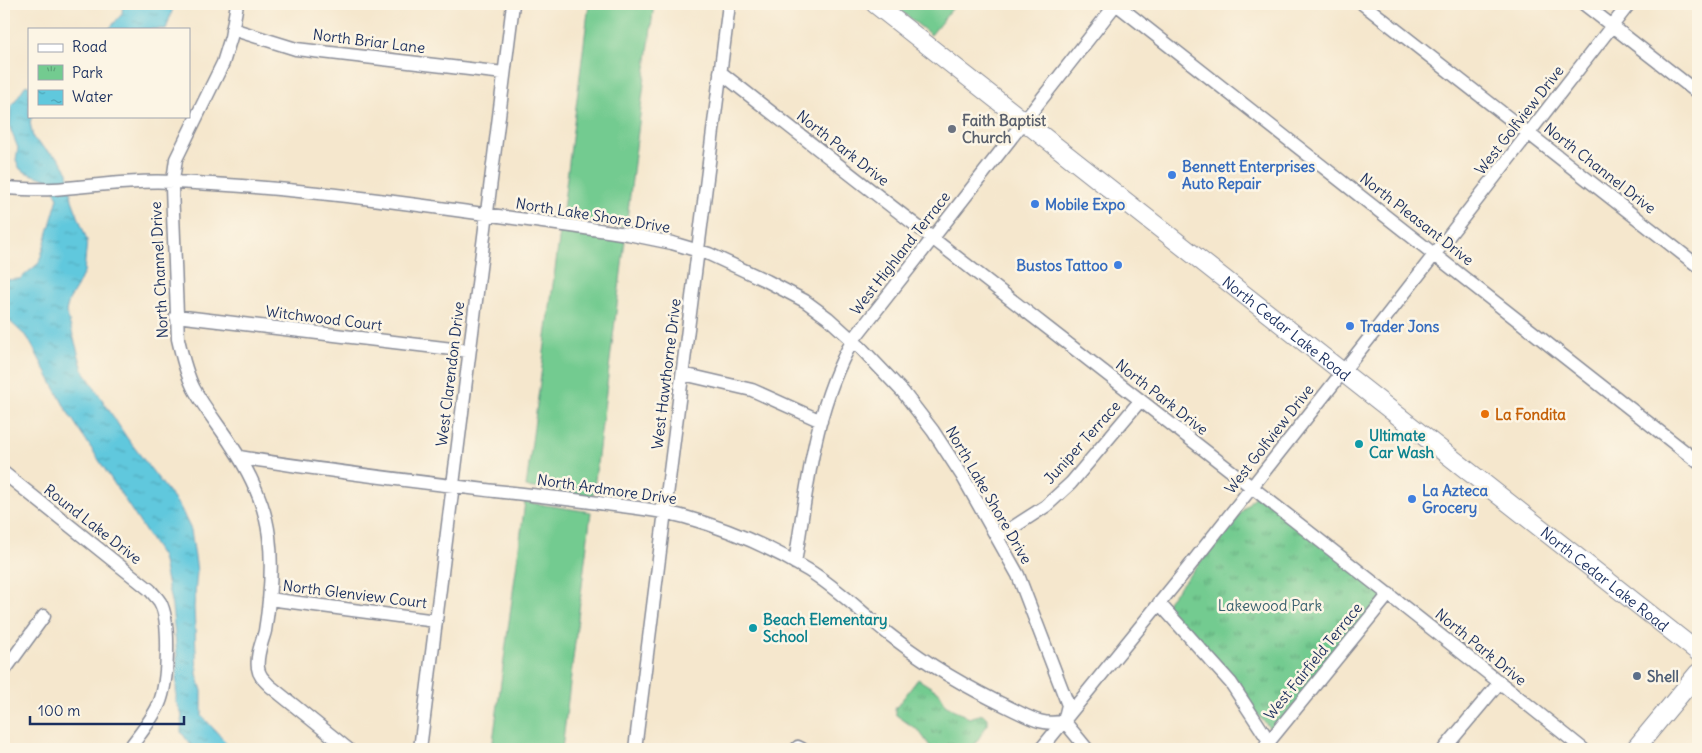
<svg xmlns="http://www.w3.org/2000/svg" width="1702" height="753" viewBox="0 0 1702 753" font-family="Delius,sans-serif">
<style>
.grass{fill:#73cb90;stroke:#477d77}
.park{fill:url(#park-tufts);stroke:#477d77}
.water{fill:url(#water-ripples);stroke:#3e7c9e}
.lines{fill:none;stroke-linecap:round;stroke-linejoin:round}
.minor-casing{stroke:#888b96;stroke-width:15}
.secondary-casing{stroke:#888b96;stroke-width:20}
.minor{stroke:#fff;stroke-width:12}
.secondary{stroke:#fff;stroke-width:18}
.worship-dot{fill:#6b7280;stroke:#fcf5e5;stroke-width:2}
.shop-dot{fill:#3f7fe0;stroke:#fcf5e5;stroke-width:2}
.food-dot{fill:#e8710a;stroke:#fcf5e5;stroke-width:2}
.culture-dot{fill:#0f9aa8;stroke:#fcf5e5;stroke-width:2}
.service-dot{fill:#5c6f8a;stroke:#fcf5e5;stroke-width:2}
.labels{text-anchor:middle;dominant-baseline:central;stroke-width:5;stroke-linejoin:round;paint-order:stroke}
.street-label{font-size:15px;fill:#1b2f5e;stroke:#fcf5e5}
.worship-label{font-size:15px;font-weight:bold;fill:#5b616d;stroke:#fcf5e5;text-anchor:start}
.shop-label{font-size:15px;font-weight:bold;fill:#366cbe;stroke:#fcf5e5;text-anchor:start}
.food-label{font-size:15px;font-weight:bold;fill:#c56008;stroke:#fcf5e5;text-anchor:start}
.culture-label{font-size:15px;font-weight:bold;fill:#0d838f;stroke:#fcf5e5;text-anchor:start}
.park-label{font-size:15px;fill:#355e6d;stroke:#fcf5e5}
.service-label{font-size:15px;font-weight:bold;fill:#4e5e75;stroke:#fcf5e5;text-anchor:start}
</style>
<defs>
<pattern id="park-tufts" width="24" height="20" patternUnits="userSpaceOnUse" patternTransform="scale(1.25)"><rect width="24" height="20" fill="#73cb90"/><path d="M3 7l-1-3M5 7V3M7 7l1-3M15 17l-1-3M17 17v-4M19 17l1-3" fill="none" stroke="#5ea579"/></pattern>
<pattern id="water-ripples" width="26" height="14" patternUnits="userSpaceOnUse" patternTransform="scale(1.25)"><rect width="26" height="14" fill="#60c8dd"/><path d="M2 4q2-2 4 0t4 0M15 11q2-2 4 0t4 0" fill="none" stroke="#4ea3b6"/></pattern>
</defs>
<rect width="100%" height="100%" fill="#fcf5e5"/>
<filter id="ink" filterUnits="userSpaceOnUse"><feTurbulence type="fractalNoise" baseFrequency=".02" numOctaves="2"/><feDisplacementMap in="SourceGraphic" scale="10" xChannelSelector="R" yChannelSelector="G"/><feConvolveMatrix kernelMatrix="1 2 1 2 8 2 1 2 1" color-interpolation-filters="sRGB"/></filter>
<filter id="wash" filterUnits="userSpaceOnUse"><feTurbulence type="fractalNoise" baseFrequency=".0096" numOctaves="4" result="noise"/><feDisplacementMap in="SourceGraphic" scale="20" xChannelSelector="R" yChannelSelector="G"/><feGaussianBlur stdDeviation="1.12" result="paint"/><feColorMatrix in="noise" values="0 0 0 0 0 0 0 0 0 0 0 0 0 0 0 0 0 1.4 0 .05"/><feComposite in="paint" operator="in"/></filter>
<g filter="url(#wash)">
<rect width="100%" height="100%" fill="#f5e7cd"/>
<path class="grass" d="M589 4H654L626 227 562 217Z
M892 4H956L931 35Z
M560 232 625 241 593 496 526 487Z
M525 502 591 512 562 749H492Z"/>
<path class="park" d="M1258 492 1387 592 1273 732 1163 607Z
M918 679 940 693 945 705 969 718 983 714 987 718V725L972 749H932L919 731 896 715 895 709Z"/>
<path class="water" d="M123 4H170L173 8 166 29H109L122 14Z
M29 85V116H32L30 122 33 138 46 150 59 158 68 172 72 200 87 240 84 272 77 287 69 300 66 311 83 370 127 438 180 507 191 530 197 571 194 607 197 674 202 691V716L232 749H194L181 732 182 715 176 701 177 655 172 607 162 557 67 411 28 338 4 316V280L20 279 39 263 58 198 49 180 27 173 20 169 16 160 18 148 10 128 11 107 25 86Z"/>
</g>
<g filter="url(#ink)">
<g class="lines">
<g class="minor-casing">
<path id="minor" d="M237 4 231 37 223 63 176 159 172 188 178 339C182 356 186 373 194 389 205 409 220 427 232 446 250 473 265 504 269 536 273 568 270 600 265 631 262 643 256 655 258 668 259 676 264 680 270 686L348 749
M1116 4 1698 462
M1363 4 1698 266
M1584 4 1698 93
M232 29 296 49 504 73
M720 72C1007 298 1298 520 1583 749
M4 188C20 189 37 190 53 189 93 186 133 180 174 182 325 188 478 214 628 234L672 243 709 254 767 281 805 301 828 318 861 348 903 392 933 431 963 477 1018 575 1068 705 1064 721 1087 749
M176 316 469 351
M683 374 752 390 821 421
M239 457C324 471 410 481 495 491 532 495 569 499 606 504 632 507 660 510 685 517 728 529 770 547 808 570 839 589 866 617 895 639 930 666 970 689 1010 708 1029 717 1043 727 1064 721
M4 473 150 590C153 594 157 597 160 602 171 622 168 683 159 704 152 720 139 735 129 749
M998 537 1046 506 1071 483 1140 401
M795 563C807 489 814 407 853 340L1116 4
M269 599 436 621
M1159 603 1231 683 1269 741
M4 671 44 616
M420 749 513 4
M635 749 729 4
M796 749 798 747 802 749
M1041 749 1188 568 1382 322 1629 4
M1263 749 1389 594
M1444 749 1500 682"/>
</g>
<g class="secondary-casing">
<g id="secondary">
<path id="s1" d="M875 4 1698 652"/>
<path d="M1635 749 1698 673"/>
</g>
</g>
<use href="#minor" class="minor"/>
<use href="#secondary" class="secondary"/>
</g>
</g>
<circle class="worship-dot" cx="952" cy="129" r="5"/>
<g class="shop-dot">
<circle cx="1172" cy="175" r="5"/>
<circle cx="1035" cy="204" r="5"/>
<circle cx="1118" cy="265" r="5"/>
<circle cx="1350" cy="326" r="5"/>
<circle cx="1412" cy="499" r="5"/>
</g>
<circle class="food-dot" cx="1485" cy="414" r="5"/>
<g class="culture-dot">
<circle cx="1359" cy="444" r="5"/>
<circle cx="753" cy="628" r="5"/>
</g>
<circle class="service-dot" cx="1637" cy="676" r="5"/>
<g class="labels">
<g class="street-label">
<text transform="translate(369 41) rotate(7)">North Briar Lane</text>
<text transform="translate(1519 120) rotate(-52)">West Golfview Drive</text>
<text transform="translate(843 148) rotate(38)">North Park Drive</text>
<text transform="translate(1600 168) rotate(38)">North Channel Drive</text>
<text transform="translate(593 215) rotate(9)">North Lake Shore Drive</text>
<text transform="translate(1417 219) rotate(38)">North Pleasant Drive</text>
<text transform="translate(900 253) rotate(-52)">West Highland Terrace</text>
<text transform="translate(159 270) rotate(-93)">North Channel Drive</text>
<text transform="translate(324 318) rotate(7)">Witchwood Court</text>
<text stroke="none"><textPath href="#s1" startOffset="524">North Cedar Lake Road</textPath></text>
<text transform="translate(450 374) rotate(-83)">West Clarendon Drive</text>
<text transform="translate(666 374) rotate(-83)">West Hawthorne Drive</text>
<text transform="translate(1162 397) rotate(38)">North Park Drive</text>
<text transform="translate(1269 439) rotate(-52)">West Golfview Drive</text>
<text transform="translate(1082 442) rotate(-48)">Juniper Terrace</text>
<text transform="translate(607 489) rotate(8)">North Ardmore Drive</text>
<text transform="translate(989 495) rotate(60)">North Lake Shore Drive</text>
<text transform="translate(93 524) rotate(38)">Round Lake Drive</text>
<text stroke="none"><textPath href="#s1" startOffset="929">North Cedar Lake Road</textPath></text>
<text transform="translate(355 594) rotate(7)">North Glenview Court</text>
<text transform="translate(1481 647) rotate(39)">North Park Drive</text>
<text transform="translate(1313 661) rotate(-51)">West Fairfield Terrace</text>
</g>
<g class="worship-label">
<text x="962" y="120">Faith Baptist<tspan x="962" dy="17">Church</tspan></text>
</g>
<g class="shop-label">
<text x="1182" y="166">Bennett Enterprises<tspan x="1182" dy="17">Auto Repair</tspan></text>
<text x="1045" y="204">Mobile Expo</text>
<text x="1108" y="265" text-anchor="end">Bustos Tattoo</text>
<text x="1360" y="326">Trader Jons</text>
<text x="1422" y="490">La Azteca<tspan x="1422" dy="17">Grocery</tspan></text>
</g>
<g class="food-label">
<text x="1495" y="414">La Fondita</text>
</g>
<g class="culture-label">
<text x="1369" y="435">Ultimate<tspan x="1369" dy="17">Car Wash</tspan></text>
<text x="763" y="619">Beach Elementary<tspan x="763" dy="17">School</tspan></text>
</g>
<g class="park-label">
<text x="1270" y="605">Lakewood Park</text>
</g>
<g class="service-label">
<text x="1647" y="676">Shell</text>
</g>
</g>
<rect width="1702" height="753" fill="none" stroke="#fcf5e5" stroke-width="20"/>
<rect x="28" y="28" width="162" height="90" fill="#fcf5e5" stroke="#a2a6af"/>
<rect x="38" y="44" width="25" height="8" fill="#ffffff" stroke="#a2a6af"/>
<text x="72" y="52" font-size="15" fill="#1b2f5e">Road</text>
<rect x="38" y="65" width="25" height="15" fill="url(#park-tufts)" stroke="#a2a6af"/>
<text x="72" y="78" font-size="15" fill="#1b2f5e">Park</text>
<rect x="38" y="90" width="25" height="15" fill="url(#water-ripples)" stroke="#a2a6af"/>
<text x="72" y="102" font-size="15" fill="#1b2f5e">Water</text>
<path d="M30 716v8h154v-8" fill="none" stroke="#1b2f5e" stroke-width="2.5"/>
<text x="38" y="716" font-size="15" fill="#1b2f5e" stroke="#fcf5e5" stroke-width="4" paint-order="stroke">100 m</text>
</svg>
